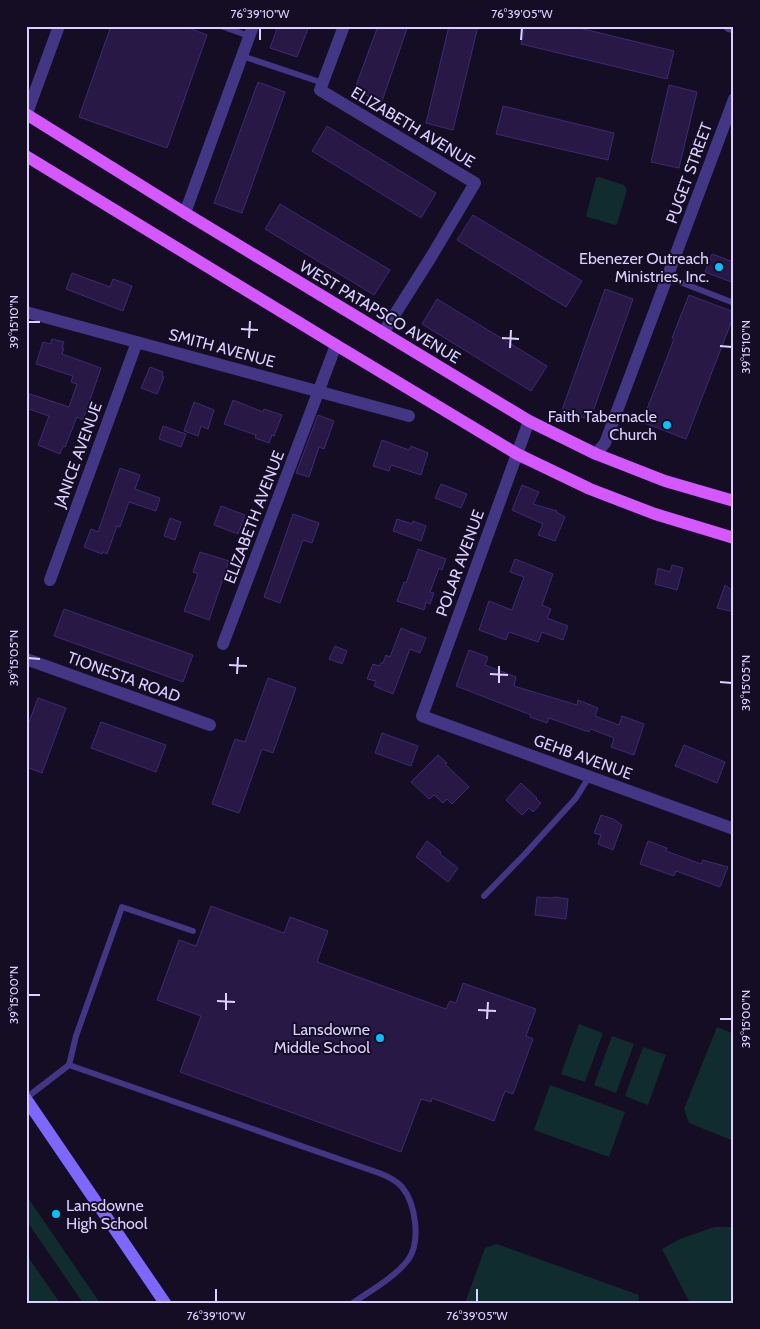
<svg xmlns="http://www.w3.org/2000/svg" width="760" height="1329" viewBox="0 0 760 1329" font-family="Cabin,sans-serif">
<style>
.green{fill:#102c2e}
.building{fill:#271846;stroke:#412973}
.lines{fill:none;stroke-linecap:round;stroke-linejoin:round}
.lane{stroke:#423685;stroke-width:6}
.street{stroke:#423685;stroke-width:12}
.secondary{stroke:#7d67ff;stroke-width:12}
.primary{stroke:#d457ff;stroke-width:12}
.ticks{fill:none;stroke:#dbd0ff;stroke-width:2}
.poi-dot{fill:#00c4fb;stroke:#140d24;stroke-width:2}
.labels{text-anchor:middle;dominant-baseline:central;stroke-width:4;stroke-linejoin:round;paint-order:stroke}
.street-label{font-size:16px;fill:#dbd0ff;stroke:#140d24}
.poi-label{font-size:16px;fill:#dbd0ff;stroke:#140d24;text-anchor:end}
.neatline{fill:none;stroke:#dbd0ff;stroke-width:2}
.ticks-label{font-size:12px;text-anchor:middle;fill:#dbd0ff}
</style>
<rect width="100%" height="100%" fill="#140d24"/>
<path class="green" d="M599 177 624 185 627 190 617 224 615 225 587 217 586 216 596 178Z
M579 1024 603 1033 585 1082 561 1074Z
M717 1027 734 1034V1141L689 1123 684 1109Z
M612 1036 634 1044 616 1093 594 1085Z
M643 1047 666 1055 648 1105 625 1096Z
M550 1085 625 1112 609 1157 534 1130Z
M26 1195 100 1303H83L26 1220Z
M714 1227H734V1303H690L662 1249 680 1239Z
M497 1244 639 1295 638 1303H465L485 1248Z
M26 1254 60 1303H26Z"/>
<path class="building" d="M111 26H184L207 35 167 148 79 117Z
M278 26H309L297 57 270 48Z
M378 26H408L382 101 354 91Z
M449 26H478L453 130 426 123Z
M525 26H571L674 51 667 79 521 44Z
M258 82 285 92 242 213 214 203Z
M669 85 697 92 679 168 651 162Z
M503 106 614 133 608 160 496 134Z
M327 126 436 193 421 218 312 151Z
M280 204 390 270 374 295 265 229Z
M473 215 582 281 566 307 457 240Z
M712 254 734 262V283L705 272Z
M72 273 110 287 113 279 132 286 123 311 66 289Z
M605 289 633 299 590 420 562 410Z
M689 295 734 312V315L686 439 642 422 674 339 672 338Z
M437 299 547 366 531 391 422 324Z
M52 339 64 342 62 348H64L62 354 101 368 83 420 77 417 65 447 63 446 60 454 38 445 49 416 26 408V404L30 394 69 407 77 384 71 382 73 376 36 364 43 342 50 344Z
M150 367 163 372 162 376 164 377 157 394 141 388Z
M233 400 263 412 264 409 282 415 274 436 272 435 269 443 255 438 256 435 224 424Z
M194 402 214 410 208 429 201 426 198 436 184 431Z
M318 415 334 421 324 449 319 447 309 477 296 473Z
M163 426 186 434 181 447 159 439Z
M382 440 409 450 411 446 428 453 421 475 391 465 389 471 373 466Z
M120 468 140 475 135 489 160 498 156 511 129 502 120 527 117 526 107 554 103 552 102 554 84 547 91 529 98 532Z
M441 484 467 494 461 508 435 498Z
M522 485 539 492 533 504 557 511 556 512 565 517 555 541 538 535 543 524 512 510Z
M221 506 245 515 238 534 214 525Z
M293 514 319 523 312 543 303 540 280 603 264 597Z
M170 518 181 522 175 540 164 536Z
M397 519 412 524 413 521 426 526 421 541 393 531Z
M418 549 446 559 442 570 439 568 430 592 434 593 430 604 426 602 424 610 397 601 404 582 406 583Z
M200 552 229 561 209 620 184 611 198 574 193 572Z
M515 559 553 574 542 605 551 609 547 618 568 626 563 640 542 632 538 642 509 632 506 640 479 630 489 601 512 610 524 577 510 572Z
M672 565 683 568 677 590 655 584 658 568 670 572Z
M725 585 734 592V612L717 608Z
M64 609 193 655 183 682 54 636Z
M401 628 426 638 420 653 410 649 393 694 374 686 376 681 367 679 373 664 379 666 381 663H383L386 655 390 657Z
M335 646 347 651 342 664 329 659Z
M469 650 488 657 485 665 516 677 514 686 577 705 578 700 598 708 595 716 619 725 622 716 644 724 634 755 611 747 614 738 591 729 589 732 549 718 547 723 530 717 531 715 456 686Z
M268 678 296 688 273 753 262 749 239 813 212 804 235 739 245 742Z
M38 698 66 708 42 773 26 767V730Z
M101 722 166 745 156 772 91 748Z
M382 733 418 746 411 766 375 753Z
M684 745 725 762 717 783 675 766Z
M438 755 447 763 445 764 469 787 452 804 447 799 443 803 434 795 429 799 411 782Z
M521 783 537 798 536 799 541 803 533 812 529 808 522 815 506 800Z
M601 815 613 819 622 825 613 850 598 844 601 835 594 833Z
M427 841 441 852 440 854 458 868 448 882 416 857Z
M648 841 667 848 666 851 701 864 703 860 728 867 720 887 676 871 674 876 640 864Z
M537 897 551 898 555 897 568 899 566 919 535 915Z
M211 906 284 933 290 917 328 931 317 962 446 1009 450 1001 456 1003 463 983 536 1009 526 1036 533 1039 513 1094 505 1091 494 1121 432 1098 431 1102 421 1099 401 1152 180 1072 201 1016 157 1000 179 940 196 946Z"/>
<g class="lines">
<path class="lane" d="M221 26 249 36
M242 56 323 83
M668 274 680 282 734 303
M484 896 524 855 576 798 589 777
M69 1065 76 1036 122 907 193 931
M26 1098 69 1065 379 1173C387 1176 396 1180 402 1187 416 1204 421 1242 408 1260 395 1277 370 1291 353 1303"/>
<path class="street" d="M344 26 320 90 475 183 431 257 383 333
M729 26 734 27
M26 116 59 26
M185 213 253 26
M26 312 409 416
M529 421 422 716 734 829
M596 454 605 443 734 99
M50 580 137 342
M223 644 336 345
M26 659 210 725"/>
<path class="secondary" d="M26 1099 165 1303"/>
<path class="primary" d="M26 114 185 213 529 421 596 454 665 481 734 501
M26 156 336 345 517 454 590 489 655 514 734 538"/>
</g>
<path class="ticks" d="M260 40V28M521 40 522 28M28 322H40M241 329 258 330M249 338 250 321M502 338 519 339M720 346 732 347M510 348 511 330M28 658 40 659M229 665 247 666M237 674 238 657M490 674 508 675M720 682 732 683M499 683V666M28 995H40M217 1001 235 1002M226 1010V993M478 1010 496 1011M487 1019 488 1002M720 1019H732M216 1302V1289M477 1302V1289"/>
<g class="poi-dot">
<circle cx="719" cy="267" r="5"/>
<circle cx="667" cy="425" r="5"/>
<circle cx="380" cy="1038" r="5"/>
<circle cx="56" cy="1214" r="5"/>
</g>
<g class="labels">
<g class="street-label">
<text transform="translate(413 127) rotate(31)">ELIZABETH AVENUE</text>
<text transform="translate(689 173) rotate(-70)">PUGET STREET</text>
<text transform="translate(380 312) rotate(31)">WEST PATAPSCO AVENUE</text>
<text transform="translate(222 348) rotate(15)">SMITH AVENUE</text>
<text transform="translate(78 455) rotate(-70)">JANICE AVENUE</text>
<text transform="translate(254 517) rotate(-69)">ELIZABETH AVENUE</text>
<text transform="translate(460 563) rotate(-70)">POLAR AVENUE</text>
<text transform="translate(124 677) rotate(20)">TIONESTA ROAD</text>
<text transform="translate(583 757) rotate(20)">GEHB AVENUE</text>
</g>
<g class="poi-label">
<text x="709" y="258">Ebenezer Outreach<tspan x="709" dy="18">Ministries, Inc.</tspan></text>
<text x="657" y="416">Faith Tabernacle<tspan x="657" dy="18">Church</tspan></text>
<text x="370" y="1029">Lansdowne<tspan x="370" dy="18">Middle School</tspan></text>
<text x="66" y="1205" text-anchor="start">Lansdowne<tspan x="66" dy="18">High School</tspan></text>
</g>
</g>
<rect width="760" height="1329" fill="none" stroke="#140d24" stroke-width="55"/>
<rect x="28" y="28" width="704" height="1274" class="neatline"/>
<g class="ticks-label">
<text x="260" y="18">76°39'10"W</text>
<text x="522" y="18">76°39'05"W</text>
<text transform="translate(14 322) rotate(-90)" y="4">39°15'10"N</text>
<text transform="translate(746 347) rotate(-90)" y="4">39°15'10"N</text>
<text transform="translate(14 658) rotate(-90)" y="4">39°15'05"N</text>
<text transform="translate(746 683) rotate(-90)" y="4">39°15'05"N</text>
<text transform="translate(14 995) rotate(-90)" y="4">39°15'00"N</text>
<text transform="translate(746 1019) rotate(-90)" y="4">39°15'00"N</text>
<text x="216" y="1320">76°39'10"W</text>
<text x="477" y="1320">76°39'05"W</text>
</g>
</svg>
